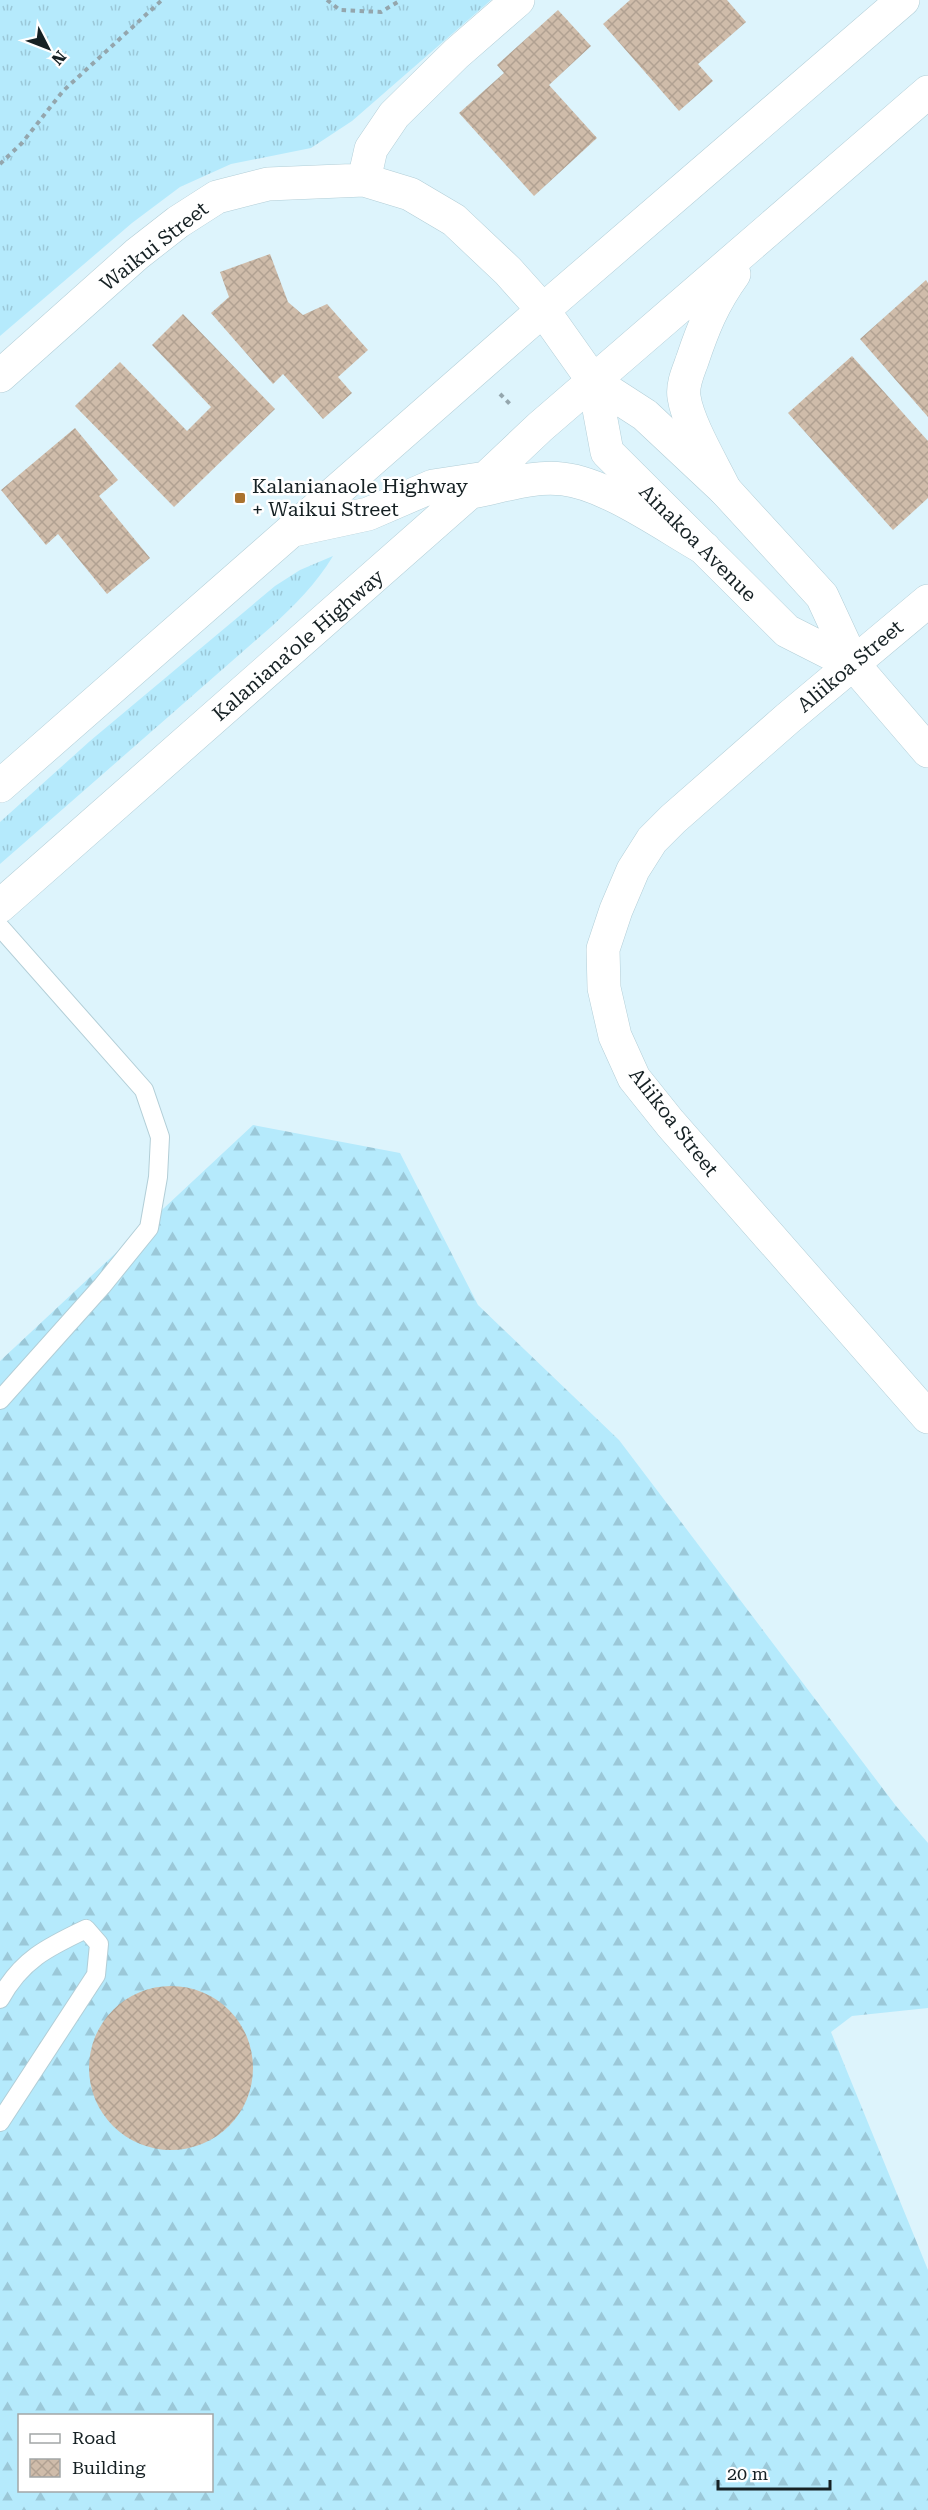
<svg xmlns="http://www.w3.org/2000/svg" width="928" height="2510" viewBox="0 0 928 2510" font-family="'Roboto Serif',serif">
<style>
.grass{fill:url(#grass-tufts)}
.forest{fill:url(#forest-firs);fill-rule:evenodd}
.building{fill:url(#building-cross-hatch)}
.lines{fill:none;stroke-linecap:round;stroke-linejoin:round}
.lane-casing{stroke:#b2ced7;stroke-width:20}
.street-casing{stroke:#b2ced7;stroke-width:34}
.secondary-casing{stroke:#b2ced7;stroke-width:34}
.highway-casing{stroke:#b2ced7;stroke-width:34}
.path{stroke:#94a6ad;stroke-width:4;stroke-dasharray:4.5 4.5;stroke-linecap:butt}
.lane{stroke:#fff;stroke-width:18}
.street{stroke:#fff;stroke-width:33}
.secondary{stroke:#fff;stroke-width:33}
.highway{stroke:#fff;stroke-width:33}
.poi-dot{fill:#aa722f;stroke:#fff;stroke-width:2}
.labels{text-anchor:middle;dominant-baseline:central;stroke-width:5;stroke-linejoin:round;paint-order:stroke}
.street-label{font-size:20px;fill:#162124;stroke:#fff}
.poi-label{font-size:20px;fill:#162124;stroke:#fff;text-anchor:start}
</style>
<defs>
<pattern id="grass-tufts" width="24" height="20" patternUnits="userSpaceOnUse" patternTransform="scale(1.5)"><rect width="24" height="20" fill="#b5eafc"/><path d="M3 7l-1-3M5 7V3M7 7l1-3M15 17l-1-3M17 17v-4M19 17l1-3" fill="none" stroke="#9bc8d8"/></pattern>
<pattern id="forest-firs" width="22" height="20" patternUnits="userSpaceOnUse" patternTransform="scale(1.5)"><rect width="22" height="20" fill="#b5eafc"/><path d="M5 1l3.5 6h-7zM16 11l3.5 6h-7z" fill="#9bc8d8"/></pattern>
<pattern id="building-cross-hatch" width="8" height="8" patternUnits="userSpaceOnUse" patternTransform="scale(1.5)"><rect width="8" height="8" fill="#cfbcaa"/><path d="M0 0l8 8M0 8l8-8" fill="none" stroke="#b1a192"/></pattern>
</defs>
<rect width="100%" height="100%" fill="#ddf4fc"/>
<path class="grass" d="M0 0H491L352 121 311 148 231 164 180 187 132 223 0 336Z
M333 556C316 584 295 605 271 627L0 864V822L90 741 275 586 300 570Z"/>
<path class="forest" d="M253 1125 400 1153 478 1305 619 1440 896 1806 928 1843V2008L852 2016 831 2032 928 2270V2510H0V1361ZM20 2416H212V2490H20Z"/>
<path class="building" d="M630 0H727L746 22 698 64 713 81 679 111 603 24Z
M558 10 591 46 549 85 597 138 534 196 459 113 504 73 497 65Z
M270 254 288 302 303 315 327 304 368 350 338 377 352 393 323 419 283 374 273 384 211 313 229 297 220 272Z
M926 280 928 283V417L860 339Z
M183 314 275 409 174 507 75 406 120 362 187 431 211 407 152 345Z
M852 356 928 441V498L893 530 788 413Z
M75 428 118 480 99 496 150 558 107 594 58 534 46 545 1 490Z
M89 2068a82 82 0 1 1 164 0a82 82 0 1 1-164 0Z"/>
<g class="lines">
<g class="lane-casing">
<path id="lane" d="M0 927 144 1090 160 1137 158 1177 149 1228 102 1286 0 1400
M0 1999C21 1960 48 1947 86 1929L99 1944 96 1975 0 2122"/>
</g>
<g class="street-casing">
<path id="street" d="M364 180 371 149 394 115 456 54 518 0
M0 376 137 254 178 222 217 197 268 184 364 180 410 194 454 220 508 271 543 310
M928 601 787 719 673 819 652 840 633 870 616 910 603 949 604 988 615 1036 634 1078 670 1123 928 1417"/>
</g>
<g class="secondary-casing">
<path id="secondary" d="M543 310 594 382 645 415 725 490 822 596 854 665 928 751
M594 382 607 452 787 631 854 665"/>
</g>
<g class="highway-casing">
<path id="highway" d="M725 490C713 465 688 424 684 397 682 385 688 372 692 361 703 328 713 303 734 274
M471 492C500 487 533 475 563 479 607 484 665 526 704 548
M294 530 368 514 433 486 486 478
M0 786 543 310 903 0
M0 906 486 478 540 427 928 92"/>
</g>
<path class="path" d="M327 0 340 10 381 12 401 0
M0 164 22 143 63 91 162 0
M500 394 510 404"/>
<use href="#lane" class="lane"/>
<use href="#street" class="street"/>
<use href="#secondary" class="secondary"/>
<use href="#highway" class="highway"/>
</g>
<rect class="poi-dot" x="234" y="492" width="12" height="12" rx="3"/>
<g class="labels">
<g class="street-label">
<text transform="translate(154 246) rotate(-38)">Waikui Street</text>
<text transform="translate(698 543) rotate(45)">Ainakoa Avenue</text>
<text transform="translate(298 645) rotate(-41)">Kalaniana’ole Highway</text>
<text transform="translate(850 666) rotate(-40)">Aliikoa Street</text>
<text transform="translate(674 1122) rotate(52)">Aliikoa Street</text>
</g>
<g class="poi-label">
<text x="252" y="486">Kalanianaole Highway<tspan x="252" dy="23">+ Waikui Street</tspan></text>
</g>
</g>
<rect x="18" y="2414" width="195" height="78" fill="#ffffff" stroke="#a2a6a7" stroke-width="1.5"/>
<rect x="30" y="2434" width="30" height="9" fill="#ffffff" stroke="#a2a6a7" stroke-width="1.5"/>
<text x="72" y="2444" font-size="18" fill="#162124">Road</text>
<rect x="30" y="2459" width="30" height="18" fill="url(#building-cross-hatch)" stroke="#a2a6a7" stroke-width="1.5"/>
<text x="72" y="2474" font-size="18" fill="#162124">Building</text>
<g transform="translate(48 48) rotate(132)" stroke="#ffffff" stroke-width="4.5" paint-order="stroke">
<path d="M0-4.5L10 22L0 15L-10 22Z" fill="#162124"/>
<text y="-9" font-size="16" font-weight="bold" text-anchor="middle" fill="#162124">N</text>
</g>
<path d="M718 2480v9h112v-9" fill="none" stroke="#162124" stroke-width="3"/>
<text x="727" y="2480" font-size="18" fill="#162124" stroke="#ffffff" stroke-width="4.5" paint-order="stroke">20 m</text>
</svg>
